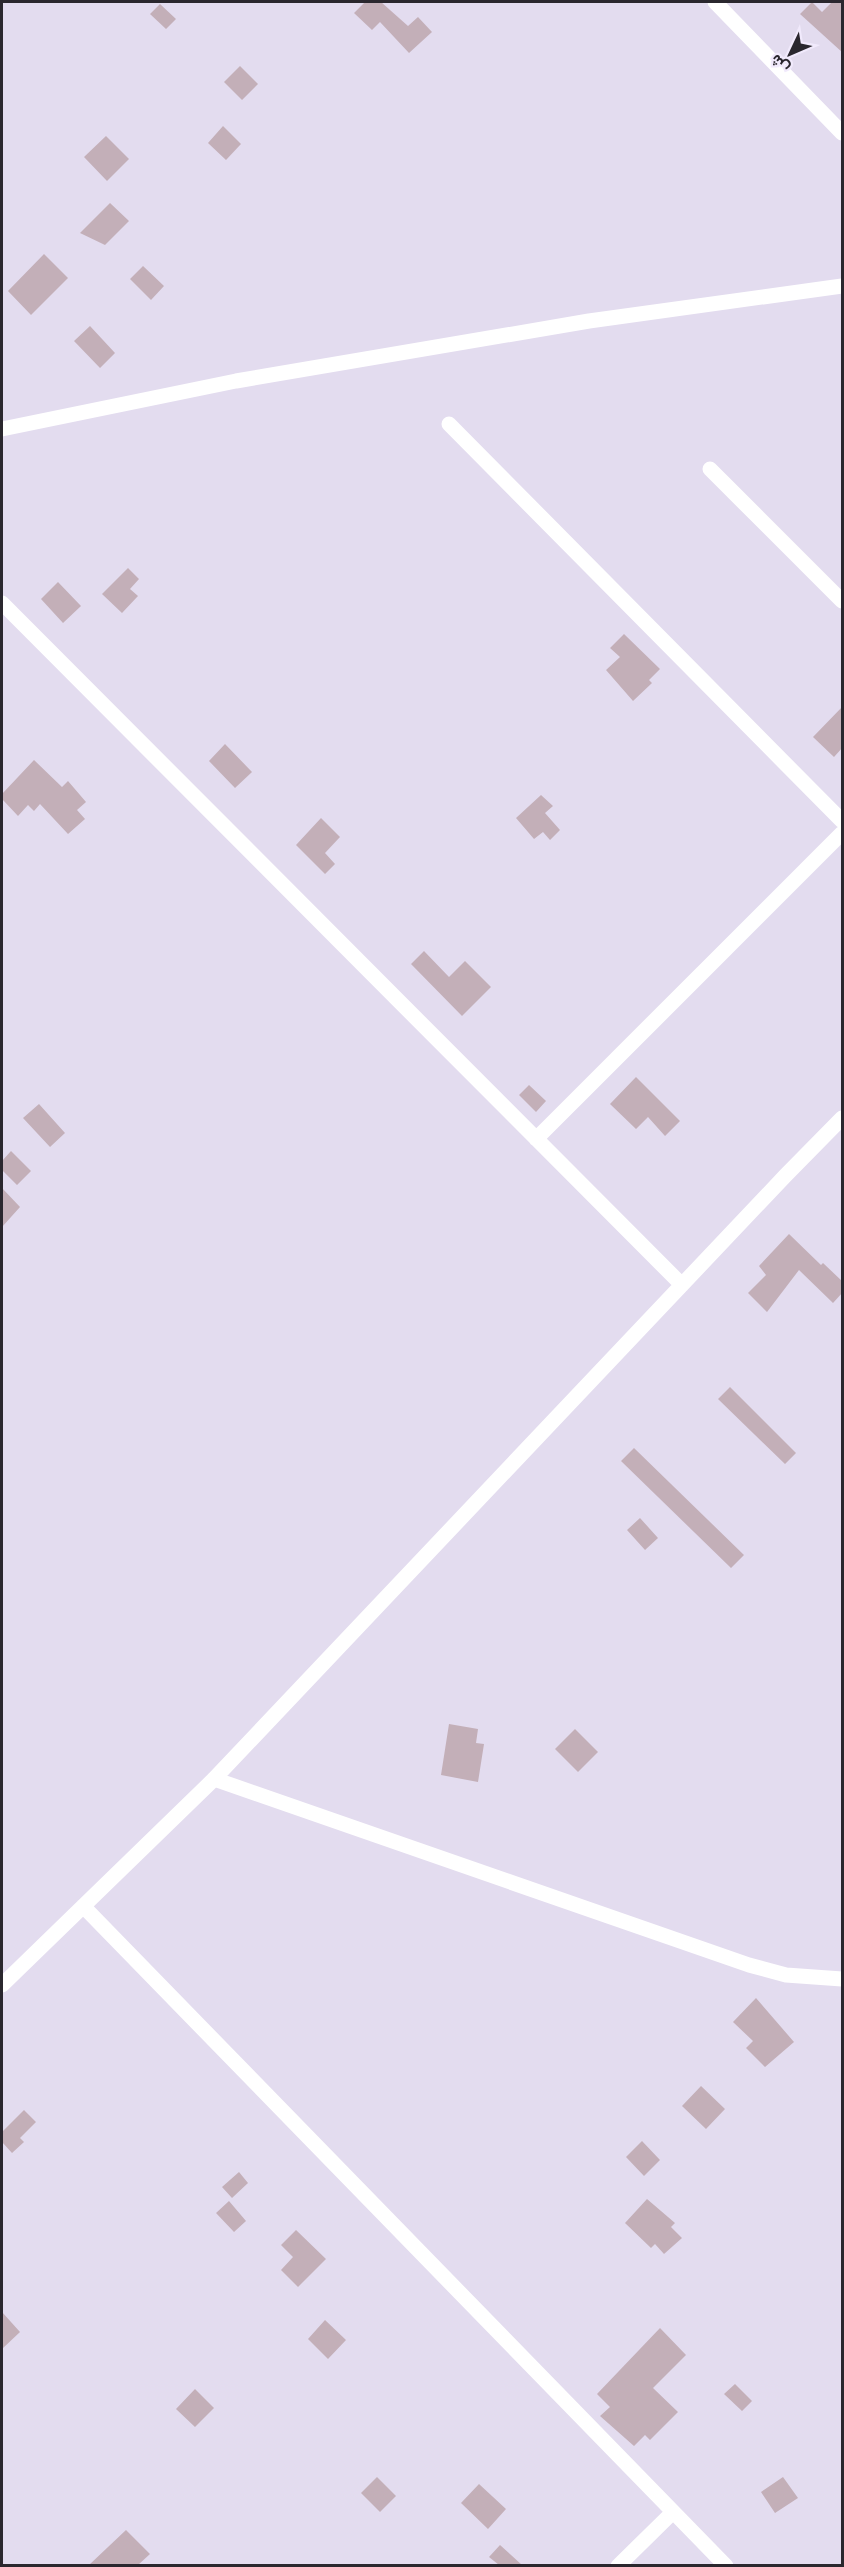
<svg xmlns="http://www.w3.org/2000/svg" width="844" height="2567" viewBox="0 0 844 2567" font-family="Overpass,Vazirmatn,sans-serif">
<style>
.building{fill:#c3afb8}
.lines{fill:none;stroke-linecap:round;stroke-linejoin:round}
.street{stroke:#fff;stroke-width:15}
</style>
<rect width="100%" height="100%" fill="#e3dcef"/>
<path class="building" d="M365 2H381L408 26 418 17 432 32 409 53 380 22 372 30 354 13Z
M812 2 822 12 832 2H843V53L800 14Z
M160 4 176 19 166 29 150 14Z
M240 66 258 84 242 100 224 82Z
M223 126 241 144 226 160 208 143Z
M106 136 129 159 107 181 84 157Z
M110 203 129 221 105 245 80 233Z
M44 254 68 278 31 315 8 291Z
M143 266 164 286 151 300 130 279Z
M90 326 115 353 100 368 74 341Z
M128 568 139 579 130 589 138 596 122 613 102 594Z
M58 582 81 606 63 623 41 599Z
M624 634 660 669 649 680 652 683 633 701 606 670 620 657 610 648Z
M843 706V747L834 757 813 737Z
M225 744 252 772 235 788 209 761Z
M34 760 62 787 68 781 86 802 77 810 85 819 68 834 40 804 34 811 28 805 18 816 2 799V794Z
M541 795 553 806 545 813 560 830 550 840 543 832 534 839 516 818Z
M321 818 340 837 325 853 335 864 325 874 296 845Z
M424 951 449 977 465 961 491 987 462 1016 411 964Z
M636 1077 680 1121 665 1136 648 1117 636 1129 610 1104Z
M529 1085 546 1101 536 1112 519 1095Z
M39 1104 65 1133 50 1147 23 1118Z
M11 1151 31 1171 17 1185 2 1170V1161Z
M2 1188 20 1207 2 1227Z
M789 1234 821 1265 823 1263 843 1282V1292L833 1303 799 1270 767 1312 748 1293 766 1275 759 1266Z
M730 1387 796 1453 785 1464 718 1399Z
M634 1448 744 1555 731 1568 621 1461Z
M640 1518 658 1538 645 1550 627 1530Z
M449 1724 478 1729 476 1743 484 1744 478 1782 441 1775Z
M575 1729 598 1752 578 1772 555 1749Z
M756 1998 794 2042 765 2067 746 2048 753 2041 733 2022Z
M701 2086 725 2109 706 2129 682 2106Z
M24 2110 36 2122 20 2138 24 2142 12 2153 2 2142V2132Z
M642 2141 660 2160 644 2176 626 2157Z
M239 2172 248 2183 232 2198 222 2187Z
M647 2199 675 2223 671 2227 682 2238 664 2254 655 2244 651 2248 625 2223Z
M229 2201 246 2221 234 2232 216 2213Z
M296 2230 326 2259 298 2287 281 2270 293 2257 281 2245Z
M2 2312 20 2332 2 2349Z
M325 2320 346 2340 328 2359 308 2339Z
M660 2328 686 2355 653 2388 678 2412 650 2440 645 2435 634 2446 600 2416 610 2407 597 2394Z
M735 2384 752 2401 742 2411 724 2394Z
M195 2389 214 2408 195 2427 176 2409Z
M377 2477 396 2496 380 2512 361 2493Z
M783 2477 798 2498 775 2513 761 2492Z
M479 2484 506 2509 488 2529 461 2503Z
M126 2530 150 2554 138 2565H89Z
M500 2545 522 2565H499L489 2557Z"/>
<g class="lines">
<path class="street" d="M715 2 842 133
M449 424 842 821
M2 429 236 381 589 321 842 286
M710 469 842 601
M2 603 682 1285
M536 1139 842 833
M214 1779 749 1965 786 1975 842 1979
M83 1906 726 2566
M2 1985 214 1779 785 1176 842 1118
M618 2566 673 2512"/>
</g>
<rect width="844" height="2567" fill="none" stroke="#2a272e" stroke-width="6"/>
<g transform="translate(790 54) rotate(226)" stroke="#f1eafc" stroke-width="4.5" paint-order="stroke">
<path d="M0-4.5L10 22L0 15L-10 22Z" fill="#2a272e"/>
<text y="-9" font-size="16" font-weight="bold" text-anchor="middle" fill="#2a272e">ش</text>
</g>
</svg>
